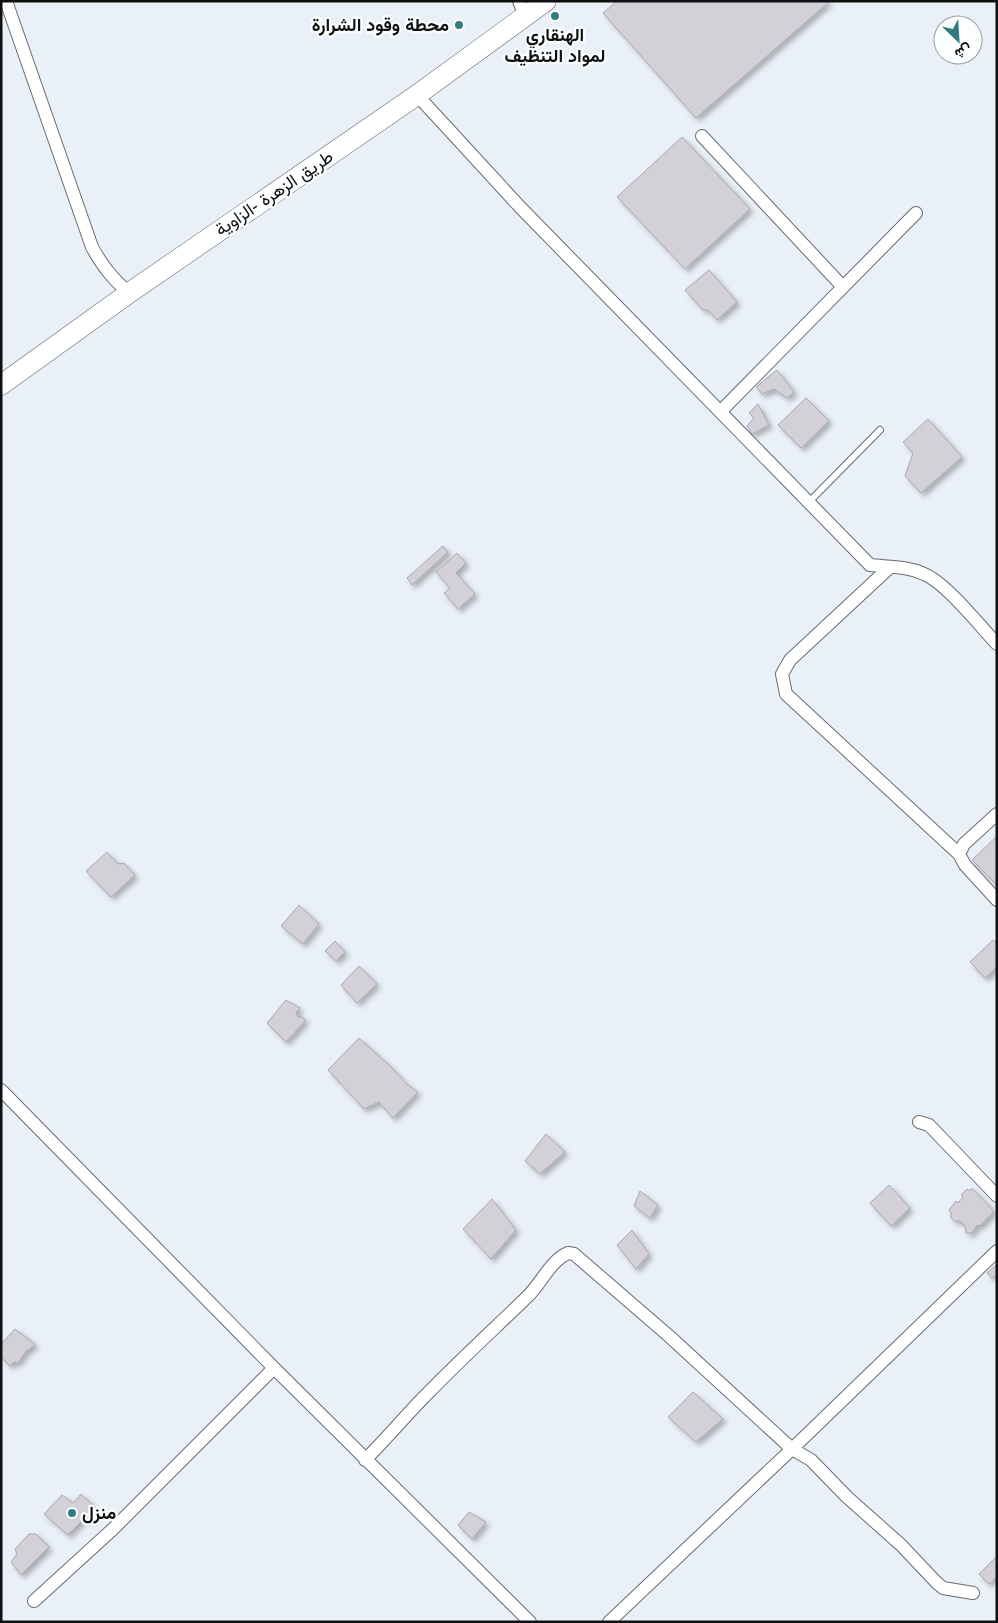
<svg xmlns="http://www.w3.org/2000/svg" width="998" height="1623" viewBox="0 0 998 1623" font-family="Helvetica,Vazirmatn,sans-serif">
<style>
.building{fill:#d4d0d7;stroke:#aba6ae;filter:url(#shadow)}
.lines{fill:none;stroke-linecap:round;stroke-linejoin:round}
.lane-casing{stroke:#676c72;stroke-width:8}
.street-casing{stroke:#676c72;stroke-width:14}
.primary-casing{stroke:#676c72;stroke-width:21}
.lane{stroke:#fff;stroke-width:6}
.street{stroke:#fff;stroke-width:12}
.primary{stroke:#fff;stroke-width:20}
.poi-dot{fill:#327b81;stroke:#fbfdfe;stroke-width:2}
.labels{text-anchor:middle;dominant-baseline:central;stroke-width:4.5;stroke-linejoin:round;paint-order:stroke}
.poi-label{font-size:18px;font-weight:bold;fill:#0e1012;stroke:#fbfdfe;text-anchor:end}
.street-label{font-size:18px;fill:#0e1012;stroke:#fbfdfe}
</style>
<defs>
<filter id="shadow"><feDropShadow dx="3.5" dy="3.5" stdDeviation="2.5" flood-color="#0004"/></filter>
</defs>
<rect width="100%" height="100%" fill="#eaf0f7"/>
<path class="building" d="M617 1H828L829 2 696 118 603 13Z
M682 137 750 209 685 269 617 197Z
M709 270 737 302 717 320 708 310H703L685 290Z
M777 370 794 392 787 398 774 389 762 394 756 387Z
M806 398 829 421 801 448 778 425Z
M758 404 769 425 752 434 747 426 754 418 749 413Z
M928 419 962 457 921 493 905 476 913 453 903 442Z
M443 546 448 552 412 585 407 578Z
M457 553 466 563 456 573 475 594 458 609 444 593 450 588 436 572Z
M997 836V885L972 860Z
M107 852 118 864 124 863 135 875 111 897 86 871Z
M299 905 319 924 303 944 281 926Z
M993 940 997 944V967L985 978 970 962Z
M335 941 345 952 336 961 325 951Z
M359 966 377 984 357 1003 341 985Z
M286 1000 300 1008 296 1013 298 1017H302L306 1020 286 1042 267 1023Z
M359 1038 390 1066 409 1086 418 1092 393 1118 379 1102 364 1109 328 1070Z
M546 1134 565 1152 540 1174 525 1161Z
M889 1185 910 1208 891 1226 870 1203Z
M972 1188 994 1211 980 1226 977 1225 972 1233H966L965 1226 959 1220 956 1222 951 1218V1213L949 1210 956 1201 958 1203 963 1197 961 1195 967 1189 970 1191Z
M640 1191 658 1205 650 1218 634 1206Z
M492 1199 516 1230 491 1259 463 1229Z
M632 1230 649 1254 636 1269 617 1245Z
M997 1264V1274L992 1278 987 1273Z
M15 1329 35 1344 29 1350H27L18 1363 14 1362 10 1366 1 1357V1344Z
M693 1392 723 1419 696 1442 668 1417Z
M81 1494 100 1512 90 1521 85 1518 68 1535 44 1514 62 1495 73 1503Z
M469 1512 486 1522 472 1539 458 1525Z
M29 1534H36L49 1547 21 1575 11 1562 17 1554 15 1549Z
M997 1556V1577L989 1584 979 1574Z"/>
<g class="lines">
<g class="lane-casing">
<path id="lane" d="M809 502 880 430"/>
</g>
<g class="street-casing">
<path id="street" d="M6 1 92 247C103 267 112 278 129 293
M519 1 525 17
M417 95 519 206 870 565C888 567 907 566 924 574 946 583 979 625 997 644
M702 136 843 287
M721 411 916 213
M890 567 790 660 782 674 786 694 959 854
M997 814 964 844 959 854 965 865 997 900
M1 1090 274 1368 530 1622
M919 1122 929 1125 997 1196
M365 1460C387 1438 406 1415 428 1393 460 1360 494 1329 527 1297 541 1284 550 1261 568 1253L574 1254 669 1336 792 1449 811 1460 847 1497 901 1545 936 1582 943 1588 973 1593
M34 1601 113 1529 274 1368
M609 1622 792 1449 997 1251"/>
</g>
<g class="primary-casing">
<path id="primary" d="M1 385 129 293 417 95 546 1"/>
</g>
<use href="#lane" class="lane"/>
<use href="#street" class="street"/>
<use href="#primary" class="primary"/>
</g>
<g class="poi-dot">
<circle cx="555" cy="16" r="5"/>
<circle cx="459" cy="25" r="5"/>
<circle cx="72" cy="1513" r="5"/>
</g>
<g class="labels">
<g class="poi-label">
<text x="449" y="25">محطة وقود الشرارة</text>
<text x="555" y="35" text-anchor="middle">الهنقاري<tspan x="555" dy="21">لمواد التنظيف</tspan></text>
<text x="82" y="1513" text-anchor="start">منزل</text>
</g>
<g class="street-label">
<text transform="translate(274 193) rotate(-34)">طريق الزهرة -الزاوية</text>
</g>
</g>
<rect width="998" height="1623" fill="none" stroke="#0e1012" stroke-width="5"/>
<g transform="translate(958 40) rotate(155)"><circle r="24" fill="#fbfdfe" stroke="#9c9ea0"/>
<path d="M0-4L9 19L0 12L-9 19Z" fill="#327b81"/>
<text y="-8" font-size="14" font-weight="bold" text-anchor="middle" fill="#0e1012">ش</text>
</g>
</svg>
